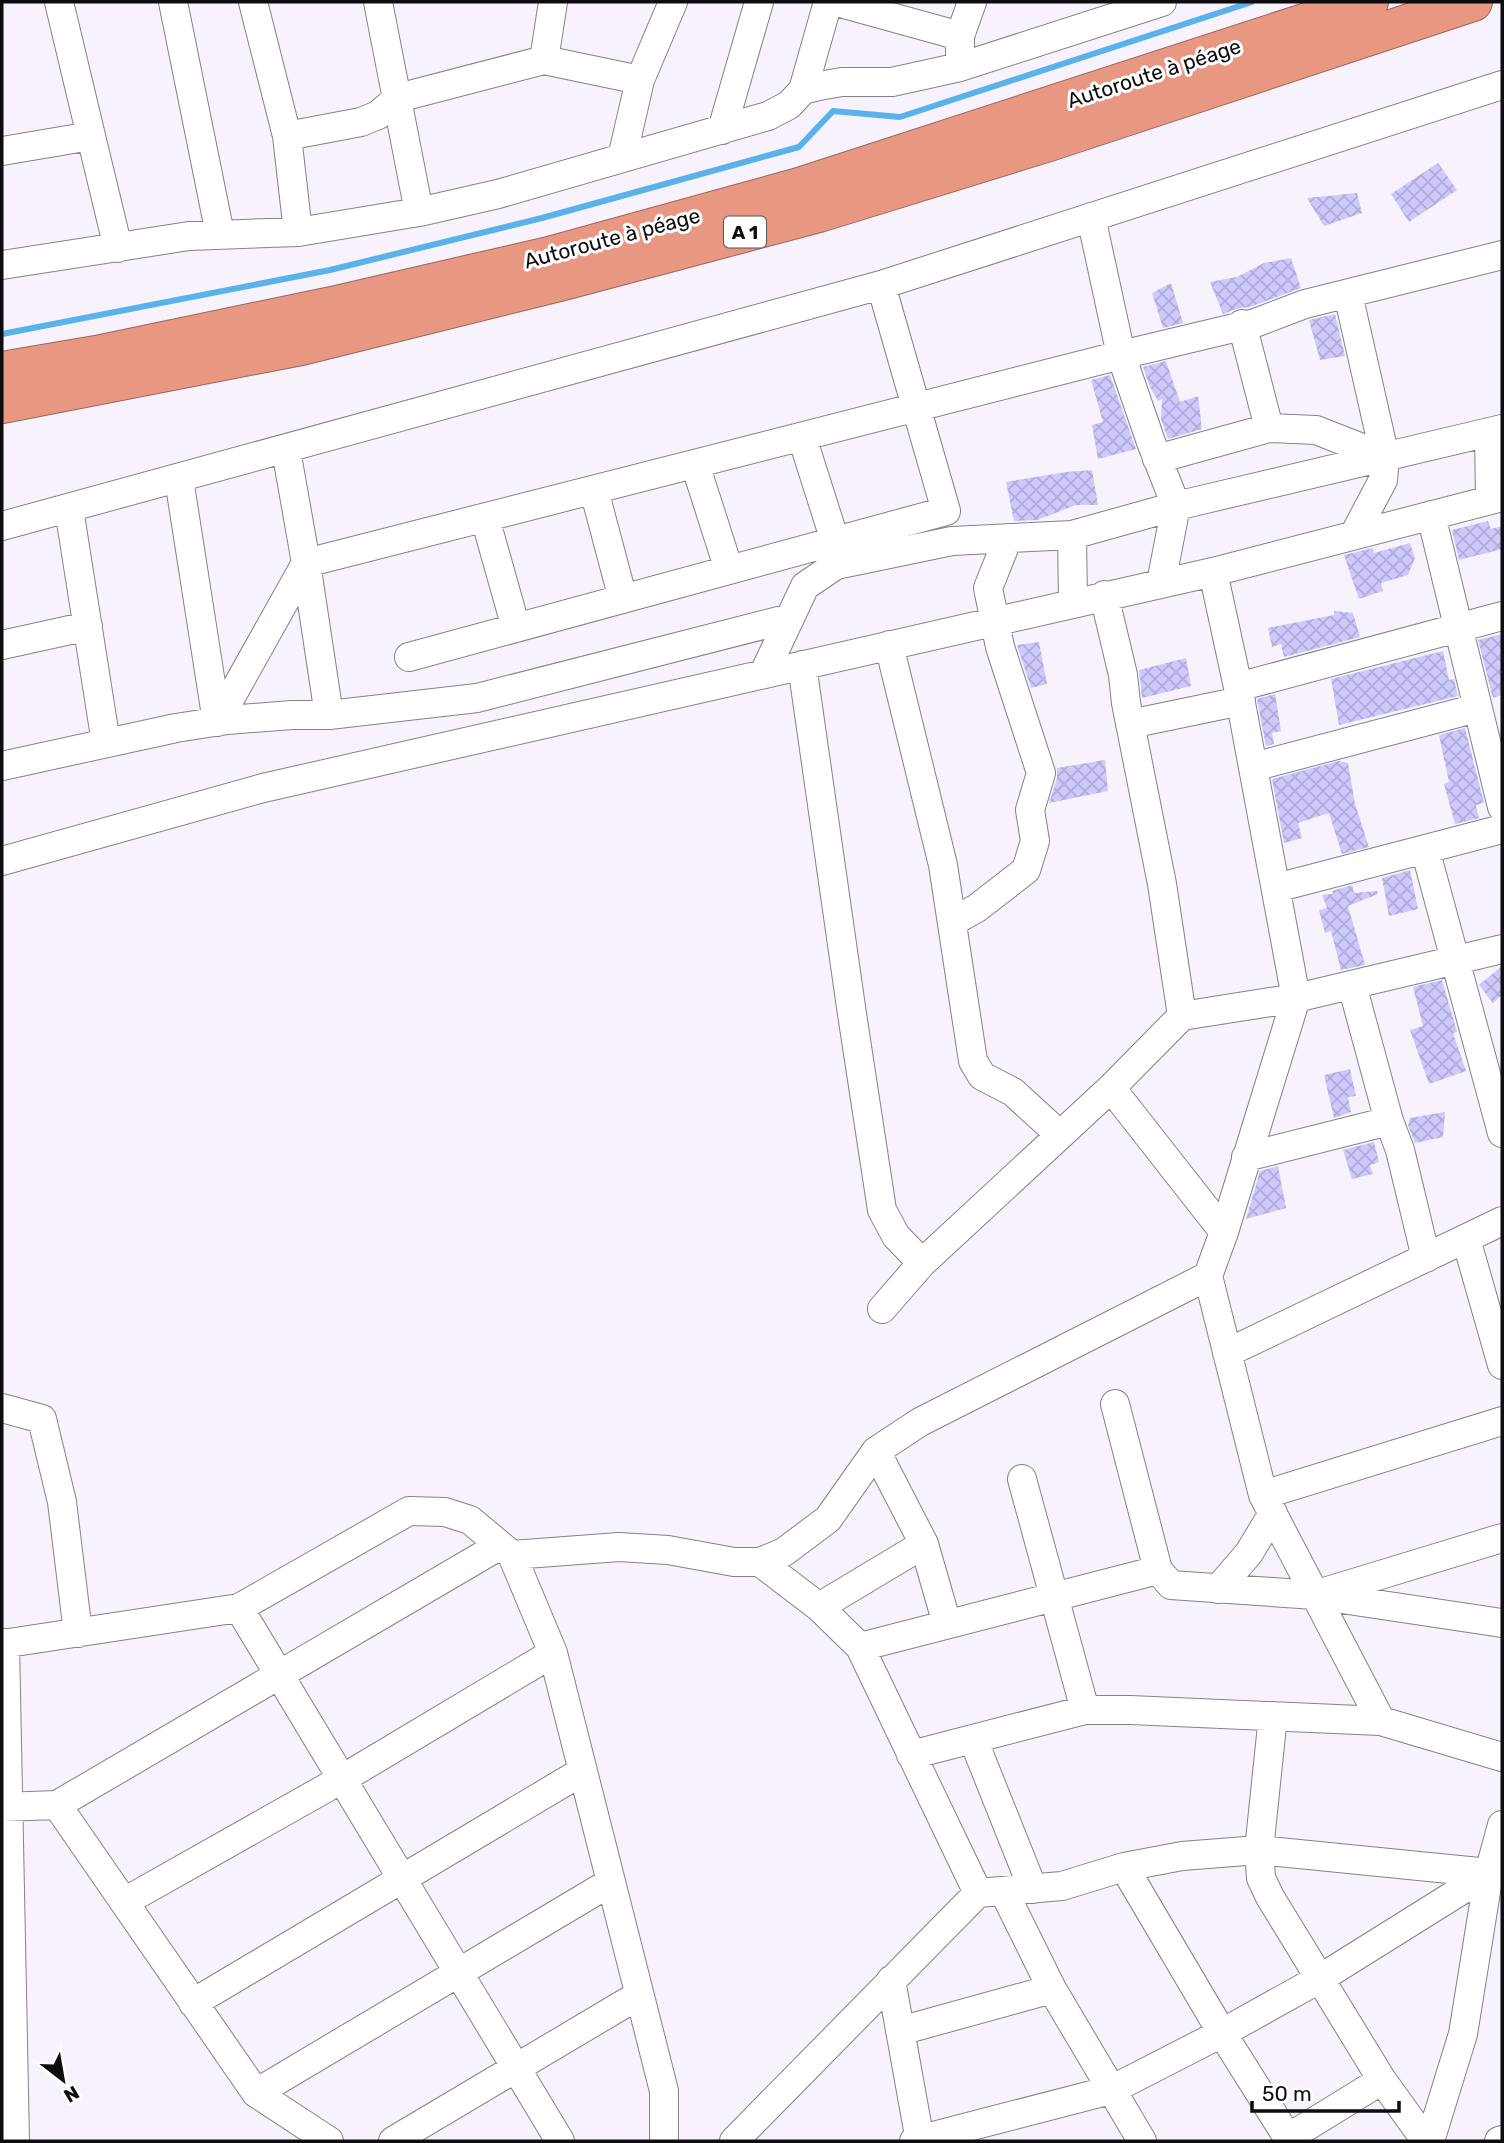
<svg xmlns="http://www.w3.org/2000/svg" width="1504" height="2143" viewBox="0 0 1504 2143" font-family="Rubik,sans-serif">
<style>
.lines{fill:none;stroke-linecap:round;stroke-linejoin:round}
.stream{stroke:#59b2e9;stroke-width:6}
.building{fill:url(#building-cross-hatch)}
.minor-casing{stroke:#858189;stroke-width:30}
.highway-casing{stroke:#9b665a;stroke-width:40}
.minor{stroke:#fff;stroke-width:28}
.highway{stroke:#e89783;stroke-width:38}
.labels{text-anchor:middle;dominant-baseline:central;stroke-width:6;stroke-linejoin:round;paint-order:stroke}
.shield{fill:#fff;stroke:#565557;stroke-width:2}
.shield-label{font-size:19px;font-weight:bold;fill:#0d0c0f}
.street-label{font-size:21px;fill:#0d0c0f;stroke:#fff}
</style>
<defs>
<pattern id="building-cross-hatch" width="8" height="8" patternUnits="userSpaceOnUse" patternTransform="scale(1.75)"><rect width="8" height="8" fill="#cec9fc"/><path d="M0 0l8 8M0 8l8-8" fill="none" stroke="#b0abd7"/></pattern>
</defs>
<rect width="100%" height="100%" fill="#f7f2fb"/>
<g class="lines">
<path class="stream" d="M2 334 330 270 542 218 799 147 833 111 900 117 1252 2"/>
</g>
<path class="building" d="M1438 163 1457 190 1409 222 1391 194Z
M1357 193 1362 213 1324 226 1307 198Z
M1291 258 1301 288 1250 307 1239 308 1223 314 1210 282 1237 277 1264 263Z
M1171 283 1183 323 1163 328 1152 293Z
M1335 314 1345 356 1320 360 1309 320Z
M1166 361 1180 402 1198 396 1202 429 1168 439 1161 419 1162 399 1158 401 1150 387 1143 367Z
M1110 375 1136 449 1098 459 1092 425 1103 422 1091 380Z
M1092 470 1098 505H1076L1037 520 1014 521 1006 482 1066 472Z
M1488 521 1491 529 1502 526V549L1459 560 1452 530Z
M1410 543 1415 558 1408 575 1381 583 1383 591 1359 599 1344 555 1373 548 1374 553Z
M1334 611 1353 613 1360 637 1284 657 1281 644 1272 647 1268 628 1334 615Z
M1502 634V695L1493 698 1478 640Z
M1039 642 1047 684 1031 688 1017 645Z
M1443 651 1449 680 1454 679 1458 696 1339 725 1331 679Z
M1186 658 1191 686 1142 698 1139 670Z
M1275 694 1281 731 1272 733 1274 744 1266 746 1257 699Z
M1465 728 1484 803 1476 805 1479 818 1455 824 1444 784 1449 782 1439 735Z
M1105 760 1108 791 1049 803 1057 778V768Z
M1339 761 1348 763 1355 804 1369 847 1342 854 1329 813 1298 823 1302 838 1284 843 1272 779Z
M1410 870 1418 909 1389 916 1382 878Z
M1352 885 1354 893 1377 891 1378 894 1348 906 1365 965 1341 970 1331 931 1325 933 1319 910 1327 908 1322 895 1333 894 1332 891Z
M1502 966V995L1493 1003 1479 985Z
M1442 980 1457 1032 1453 1033 1466 1071 1429 1084 1410 1030 1423 1026 1413 987Z
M1350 1069 1356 1096 1348 1097 1351 1112 1334 1118 1324 1075Z
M1445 1112 1443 1137 1415 1143 1408 1125 1410 1118Z
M1374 1142 1379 1162 1370 1165 1373 1174 1352 1179 1343 1150Z
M1278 1166 1286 1208 1246 1219 1260 1171Z"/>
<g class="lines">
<g class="minor-casing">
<path id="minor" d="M59 2 91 136
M173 2 220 234
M253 2 287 136 298 232
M378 2 419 212
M553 2 544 60 640 80 673 2
M837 2 960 36
M960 54V36L972 2
M803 90 828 2
M722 130 759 2
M287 136 361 122 378 115 398 98 544 60
M2 151 91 136 118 248
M622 158 640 80
M1091 217 1121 355 1151 442 1176 506 1161 583
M2 265 189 236 298 232 419 212 498 194 768 116 789 105 803 90 819 86 842 82H892L960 67 1162 2
M1348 294 1385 457 1383 480 1354 535
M1242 324 1269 428
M1489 432 1490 500
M802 437 835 541
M286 450 306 563 329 715
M1157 459 1269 428 1316 430 1385 457
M695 464 729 570
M179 479 217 722
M594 490 623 599
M69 509 106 743
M1431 515 1502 807
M485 518 516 628
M2 526 881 285 1502 85
M1072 535 1073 602
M1213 572 1238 687 1296 998 1224 1232 1208 1276 1263 1495 1381 1721
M1104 595 1123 675 1126 703 1162 884 1182 1016
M2 645 88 626
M889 645 943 865 973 1061 982 1076 1013 1092 1060 1135
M409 657 946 511 881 285
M802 665 852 1014 882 1210 896 1236 922 1263
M764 673 805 586 836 565 952 541 1072 535 1176 506 1502 429
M1238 687 1502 616
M217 722 306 563 1121 355 1255 323 1305 304 1502 255
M1130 724 1241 701
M2 766 176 728 227 720 292 715H329L477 698 790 618
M1253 767 1477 708
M1425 849 1502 1133
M2 861 263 788 1213 572 1502 497
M1276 888 1502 829
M952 922 977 908 1026 870 1035 841 1030 810 1041 773 1000 647 988 588 1008 538
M1352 985 1389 1121 1400 1150 1426 1258
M1111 1088 1224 1232
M1246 1157 1389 1121
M1466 1239 1502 1365
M882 1309 922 1263 1111 1088 1182 1016 1296 998 1502 949
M1227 1353 1502 1221
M1115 1404 1158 1570 1171 1585 1315 1595 1502 1623
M2 1408 42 1419 62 1502 78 1633
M876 1451 924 1544 947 1624
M1022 1479 1085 1710H1130L1381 1721 1502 1757
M1263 1495 1502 1421
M512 1555 553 1653 664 2091V2141
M760 1562 819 1607 860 1647 978 1893
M1218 1589 1249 1553 1273 1513
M1321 1593 1502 1538
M819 1607 924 1544
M239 1608 560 2141
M5 1643 15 2141
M2 1644 239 1608 409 1511 445 1512 470 1520 512 1555 619 1547 668 1550 734 1562H760L784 1552 828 1519 876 1451 920 1422 1208 1276
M860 1647 1158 1570
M1273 1716 1259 1850 1261 1878 1270 1897 1382 2080 1426 2141
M973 1739 1033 1889
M911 1755 1085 1710
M57 1805 256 2093 329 2141
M2 1807 57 1805 499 1546
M1124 1867 1222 2033 1288 2138V2141
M1004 1892 1052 1989 1142 2141
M124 1902 342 1779 553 1653
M891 1980 920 2141
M193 2003 583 1771
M900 2031 1052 1989
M256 2093 611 1882
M1288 2138 1382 2080
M393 2141 639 1995
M734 2141 978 1893 1062 1886 1124 1867 1182 1856 1259 1850 1489 1873
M914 2141 1111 2090 1222 2033 1321 1978 1489 1873
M1430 2141 1463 2034 1489 1873 1502 1825
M1499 2141 1502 2140"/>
</g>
<g class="highway-casing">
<path id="highway" d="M2 371 96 355 336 305 549 256 799 187 1369 2
M2 404 301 346 563 281 819 213 1049 142 1473 2"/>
</g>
<use href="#minor" class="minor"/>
<use href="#highway" class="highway"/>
</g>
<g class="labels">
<rect class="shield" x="724" y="216.5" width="42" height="31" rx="5"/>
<g class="shield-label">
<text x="745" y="232">A 1</text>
</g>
<g class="street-label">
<text transform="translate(1154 73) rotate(-18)">Autoroute à péage</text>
<text transform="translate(612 238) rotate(-15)">Autoroute à péage</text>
</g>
</g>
<rect width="1504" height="2143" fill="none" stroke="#0d0c0f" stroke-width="7"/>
<g transform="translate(63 2080) rotate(149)" stroke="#ffffff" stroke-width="5" paint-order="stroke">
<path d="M0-5L12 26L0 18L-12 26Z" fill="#0d0c0f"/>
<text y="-10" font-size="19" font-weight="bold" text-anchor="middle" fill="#0d0c0f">N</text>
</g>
<path d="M1252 2101v10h147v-10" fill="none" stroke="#0d0c0f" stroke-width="3.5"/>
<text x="1262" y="2101" font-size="21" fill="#0d0c0f" stroke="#ffffff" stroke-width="5" paint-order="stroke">50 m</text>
</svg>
